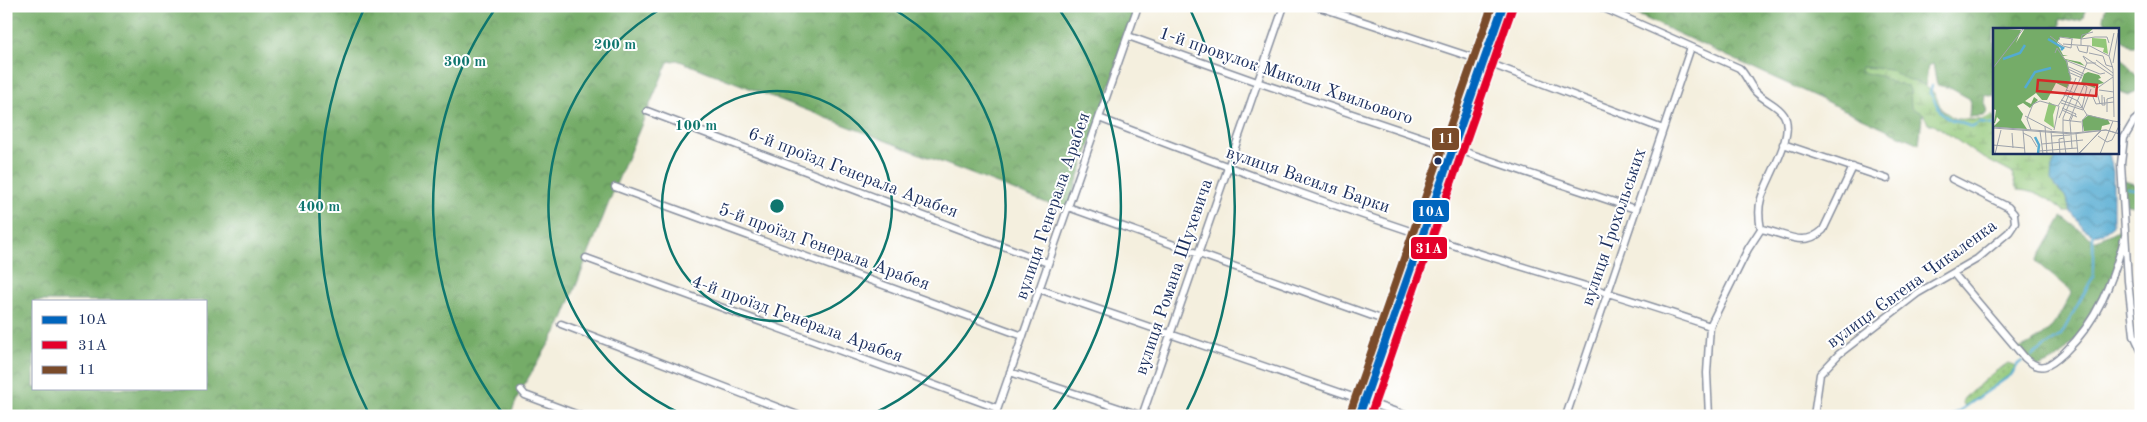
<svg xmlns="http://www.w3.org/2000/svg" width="2147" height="422" viewBox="0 0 2147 422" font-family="'Old Standard TT',serif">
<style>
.green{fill:url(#green-dots);stroke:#567b6b}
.forest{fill:url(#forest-crowns);stroke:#486e63;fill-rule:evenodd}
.wetland{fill:url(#wetland-marsh);stroke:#567b6b}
.water{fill:url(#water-waves);stroke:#386d98}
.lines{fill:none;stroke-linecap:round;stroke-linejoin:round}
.stream{stroke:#54abd1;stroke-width:2.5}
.minor-casing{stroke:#888f9e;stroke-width:9}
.tertiary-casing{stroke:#888f9e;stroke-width:10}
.minor{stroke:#fff;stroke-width:6}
.tertiary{stroke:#fff;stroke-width:8}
.bus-1-casing{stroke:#fff;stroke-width:11}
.bus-2-casing{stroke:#fff;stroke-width:11}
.bus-3-casing{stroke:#fff;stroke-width:11}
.bus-1{stroke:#0065bd;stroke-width:8}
.bus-2{stroke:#e4002b;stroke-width:8}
.bus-3{stroke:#7a4b2a;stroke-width:8}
.ring{fill:none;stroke:#0f766e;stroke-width:2.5}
.bus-dot{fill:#1b2f5e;stroke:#fff;stroke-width:2}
.labels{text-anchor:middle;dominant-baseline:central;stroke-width:4;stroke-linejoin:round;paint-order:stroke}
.street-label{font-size:18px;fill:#1b2f5e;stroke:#fff}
.inset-river{fill:none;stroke:#54abd1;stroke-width:2.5}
.inset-road{fill:none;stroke:#9da2ab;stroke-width:1}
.view{fill:#d62828;fill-opacity:0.15;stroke:#d62828;stroke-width:2.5}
.inset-edge{fill:none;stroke:#1b2f5e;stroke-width:2.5}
.centre{fill:#0f766e;stroke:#fff;stroke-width:2.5}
.ring-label{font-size:15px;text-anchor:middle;font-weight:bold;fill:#0f766e;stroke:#fff;stroke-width:4;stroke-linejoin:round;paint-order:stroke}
.line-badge{stroke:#fff;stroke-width:2}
.badge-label{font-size:14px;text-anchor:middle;font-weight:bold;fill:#fff}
</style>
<defs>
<pattern id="green-dots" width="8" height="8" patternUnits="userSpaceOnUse" patternTransform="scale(1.25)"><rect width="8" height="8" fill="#92c778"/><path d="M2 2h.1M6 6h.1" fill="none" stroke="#76a266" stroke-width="1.8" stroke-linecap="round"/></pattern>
<pattern id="forest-crowns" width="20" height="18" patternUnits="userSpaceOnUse" patternTransform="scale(1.25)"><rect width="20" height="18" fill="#75ac68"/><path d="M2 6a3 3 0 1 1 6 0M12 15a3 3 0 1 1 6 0" fill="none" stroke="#5f8c59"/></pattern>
<pattern id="wetland-marsh" width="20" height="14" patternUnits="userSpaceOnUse" patternTransform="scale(1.25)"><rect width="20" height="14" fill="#92c778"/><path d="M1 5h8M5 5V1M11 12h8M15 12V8" fill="none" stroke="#76a266"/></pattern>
<pattern id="water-waves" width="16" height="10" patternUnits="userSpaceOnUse" patternTransform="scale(1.25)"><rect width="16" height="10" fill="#54abd1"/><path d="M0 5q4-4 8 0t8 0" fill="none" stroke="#458cad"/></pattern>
</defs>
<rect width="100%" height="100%" fill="#fff"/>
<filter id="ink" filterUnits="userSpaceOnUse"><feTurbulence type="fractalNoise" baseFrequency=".02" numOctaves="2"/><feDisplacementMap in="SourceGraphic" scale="10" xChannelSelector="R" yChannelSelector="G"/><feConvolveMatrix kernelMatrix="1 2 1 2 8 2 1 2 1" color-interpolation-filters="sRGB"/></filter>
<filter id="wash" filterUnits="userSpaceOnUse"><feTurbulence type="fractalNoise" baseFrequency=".0096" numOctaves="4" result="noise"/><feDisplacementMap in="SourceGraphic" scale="20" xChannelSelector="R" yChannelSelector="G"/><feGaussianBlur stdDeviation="1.12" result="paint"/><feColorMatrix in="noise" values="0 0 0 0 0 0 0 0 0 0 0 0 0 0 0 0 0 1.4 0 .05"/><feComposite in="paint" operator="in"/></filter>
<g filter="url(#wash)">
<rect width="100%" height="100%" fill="#f4efde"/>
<path class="green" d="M2008 363 2016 366 2011 375 1965 406 1962 402 1964 398 1993 373Z"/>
<path class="forest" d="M6 6H1138L1067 211 677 60 668 62 615 187 561 324 521 390 510 416H6ZM34 301H206V388H34Z
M1618 6H2085L2086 8 2082 19 2071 21 2060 19V29H1994V97L1986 95 1985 103 1988 111 1984 116 1969 117 1970 99 1950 88 1937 85 1933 64 1928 66 1919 144Z
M2106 6H2141L2139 46H2131L2118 37V29H2109L2103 18Z
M2118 54C2128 63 2131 72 2141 80V92L2137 91 2128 95 2118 91Z
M2121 180 2141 186V202L2138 207 2122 204Z
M2062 217 2095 241 2124 227 2115 270 2087 327 2057 359 2038 367 2019 349C2053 334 2055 323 2072 292L2036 262Z"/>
<path class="wetland" d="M1861 67 1890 69 1906 80 1921 83 1935 94 1941 109 1955 119 1983 120 1992 115 1994 117V152L2059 153 2052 168 2056 188 2065 196 2071 212H2065C2048 198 2040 192 2018 190L2012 173 1976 154 1934 124H1928L1924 114 1911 108 1910 90 1908 86 1895 84 1880 76 1860 72Z"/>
<path class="water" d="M2059 152 2109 153 2113 171V225L2103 233 2094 235 2083 228 2071 212 2065 196 2051 181 2052 168Z"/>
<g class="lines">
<path class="stream" d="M1932 86 1930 93C1934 98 1935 102 1938 107 1944 120 1960 123 1973 127L1980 123 1994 125
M2127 188 2141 190
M2032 356 2061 335 2093 277V233
M1952 416 2011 375 2018 364 2022 361"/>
</g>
</g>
<g filter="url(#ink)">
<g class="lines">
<g class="minor-casing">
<path id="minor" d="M1316 6 1483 61 1663 129
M1599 6 1739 68C1747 75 1749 86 1757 93 1765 101 1778 105 1784 115 1796 135 1767 178 1761 199 1758 209 1759 219 1761 229L1748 249 1710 326 1707 373 1709 416
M1128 36 1257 82 1635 209
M647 111 1048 263
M2141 115 2134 121 2124 138 2121 164 2128 281 2134 335 2141 350
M1099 118C1206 159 1313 199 1422 235 1518 267 1615 293 1710 326
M1783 144 1887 179
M615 187 1023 336
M1068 207 1392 323
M1761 229C1785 233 1803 249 1823 230L1853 167
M586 258 997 408
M1954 274 2025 358C2041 373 2050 366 2064 353 2098 321 2113 280 2125 236
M1039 289 1408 416
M561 324 800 416
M1010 372 1143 416
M521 390 525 395 581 416
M995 416 1138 6
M1142 416 1284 6
M1566 416 1691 47
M1814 416 1820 374 1839 354 1918 293 1977 259 2009 232 2015 223 2014 214 2008 207 1952 179"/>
</g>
<g class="tertiary-casing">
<path id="tertiary" d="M1359 416 1503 6"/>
</g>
<use href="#minor" class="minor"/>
<use href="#tertiary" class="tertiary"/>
<g class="bus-1-casing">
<path id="bus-1" d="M1359 416 1503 6"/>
</g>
<g class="bus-2-casing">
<path id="bus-2" d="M1370 416 1512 9"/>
</g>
<g class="bus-3-casing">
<path id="bus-3" d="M1350 413 1492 6"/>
</g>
<use href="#bus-1" class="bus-1"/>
<use href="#bus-2" class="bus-2"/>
<use href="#bus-3" class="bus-3"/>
</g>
</g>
<g class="ring">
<circle cx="777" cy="206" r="115"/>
<path d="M684 415A229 229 0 0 1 664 7M890 7A229 229 0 0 1 870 415"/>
<path d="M504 415A344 344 0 0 1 495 9M1059 9A344 344 0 0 1 1050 415"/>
<path d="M369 414A458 458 0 0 1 364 9M1190 9A458 458 0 0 1 1185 414"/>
</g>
<circle class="bus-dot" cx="1438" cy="161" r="4.5"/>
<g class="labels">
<g class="street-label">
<text transform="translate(1286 76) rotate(19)">1-й провулок Миколи Хвильового</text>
<text transform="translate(853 173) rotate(21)">6-й проїзд Генерала Арабея</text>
<text transform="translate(1308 180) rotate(19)">вулиця Василя Барки</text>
<text transform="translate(1053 206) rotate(-71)">вулиця Генерала Арабея</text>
<text transform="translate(1614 227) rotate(-71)">вулиця Ґрохольських</text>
<text transform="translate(824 247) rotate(20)">5-й проїзд Генерала Арабея</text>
<text transform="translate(1174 277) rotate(-71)">вулиця Романа Шухевича</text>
<text transform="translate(1912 284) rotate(-36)">вулиця Євгена Чикаленка</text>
<text transform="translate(797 319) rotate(20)">4-й проїзд Генерала Арабея</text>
</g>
</g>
<g transform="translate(1993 28)">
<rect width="126" height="126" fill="#f4efde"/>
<path d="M0 0 28 2 23 15 32 0H101L88 11 67 9 64 15 70 27H75L70 28 72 31 87 34 92 38 74 32 78 51 74 60 63 55 54 72H49L43 65 32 73 38 76 41 69 45 72 37 80 30 75 24 78 30 86 28 92 34 101 0 99 7 92 4 89 2 95H1L3 82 0 81ZM95 44 106 47 108 50 105 51 111 55 102 57V60L88 55 91 46ZM96 87 115 92 117 96 109 98 108 102 91 103 89 92Z" fill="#75ac68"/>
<path d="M99 10 113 11 115 26 110 24 111 20 99 18ZM56 74 63 78 60 87 61 100 51 93Z" fill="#92c778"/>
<path class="inset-river" d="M55 11 70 20 68 22M10 31 27 25 32 17M32 60 42 44 58 40M42 109 46 117 45 126"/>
<path class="inset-road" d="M57 8 70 18M88 11 89 7 100 4M66 12 67 9 80 11M70 16 97 18 116 28 120 41 121 89M88 17V11L102 9H114L116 15M70 18 78 20 79 11M84 18 86 23 94 25 95 18M62 25 64 20 72 32 107 46 112 45M96 25 110 28 113 37 120 39M90 28 120 48M90 28 94 35H103M116 28 121 5M73 32 78 51M103 32 120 45M120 35 125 5M76 39 91 46M0 40 31 0M75 41 90 48M75 44 89 50M73 62 91 68M106 62 121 64M109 67V77H112L111 69M71 68 78 51M100 69 103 76 121 74M68 72 89 80 94 59 91 57M68 75 90 82 98 61M107 76 103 61 120 49M69 80 83 86 82 88M69 82 84 89M114 84V71L121 69M32 88 59 102M66 90 83 50M70 92 88 94M76 93 91 57M52 98 54 126M0 99 80 105 113 102 127 106M0 100 80 106 113 102 127 106M30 102 32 126M38 102 34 91 40 76 47 73 65 78 72 67 85 73 94 87M61 102 66 78M47 103 50 126M58 103 60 126M70 104V90L94 35M70 104 73 126M90 104 89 93 94 87 120 93M19 105 20 120M30 105 38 109 44 119M83 105 85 126M59 108 77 107M105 108 114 114 119 112 127 96M49 116 90 112M0 117 31 120M79 120 77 94 80 87M46 123 84 120M2 126 8 102M67 126 66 111 71 110M85 126 108 103M86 126 108 102M107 126 120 93 127 94"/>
<path class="view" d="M45 52 104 57 103 68 44 63Z"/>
<rect width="126" height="126" class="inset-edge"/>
</g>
<circle cx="777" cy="206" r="8" class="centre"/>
<g class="ring-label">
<text x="615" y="49">200 m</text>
<text x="465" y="66">300 m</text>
<text x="696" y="130">100 m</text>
<text x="319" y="211">400 m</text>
</g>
<g class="line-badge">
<rect x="1431" y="127" width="29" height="24" rx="5" fill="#7a4b2a"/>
<rect x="1412" y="199" width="38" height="24" rx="5" fill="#0065bd"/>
<rect x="1410" y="236" width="38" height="24" rx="5" fill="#e4002b"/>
</g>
<g class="badge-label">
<text x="1446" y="143">11</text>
<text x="1431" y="216">10А</text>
<text x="1429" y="253">31А</text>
</g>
<rect width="2147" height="422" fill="none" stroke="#fff" stroke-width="25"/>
<rect x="32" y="300" width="175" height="90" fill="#ffffff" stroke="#a4acbf"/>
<rect x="42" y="316" width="25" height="8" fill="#0065bd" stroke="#a4acbf"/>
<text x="78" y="324" font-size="15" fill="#1b2f5e">10А</text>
<rect x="42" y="341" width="25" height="8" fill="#e4002b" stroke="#a4acbf"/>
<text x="78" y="350" font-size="15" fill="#1b2f5e">31А</text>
<rect x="42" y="366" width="25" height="8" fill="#7a4b2a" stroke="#a4acbf"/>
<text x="78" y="374" font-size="15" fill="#1b2f5e">11</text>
</svg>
